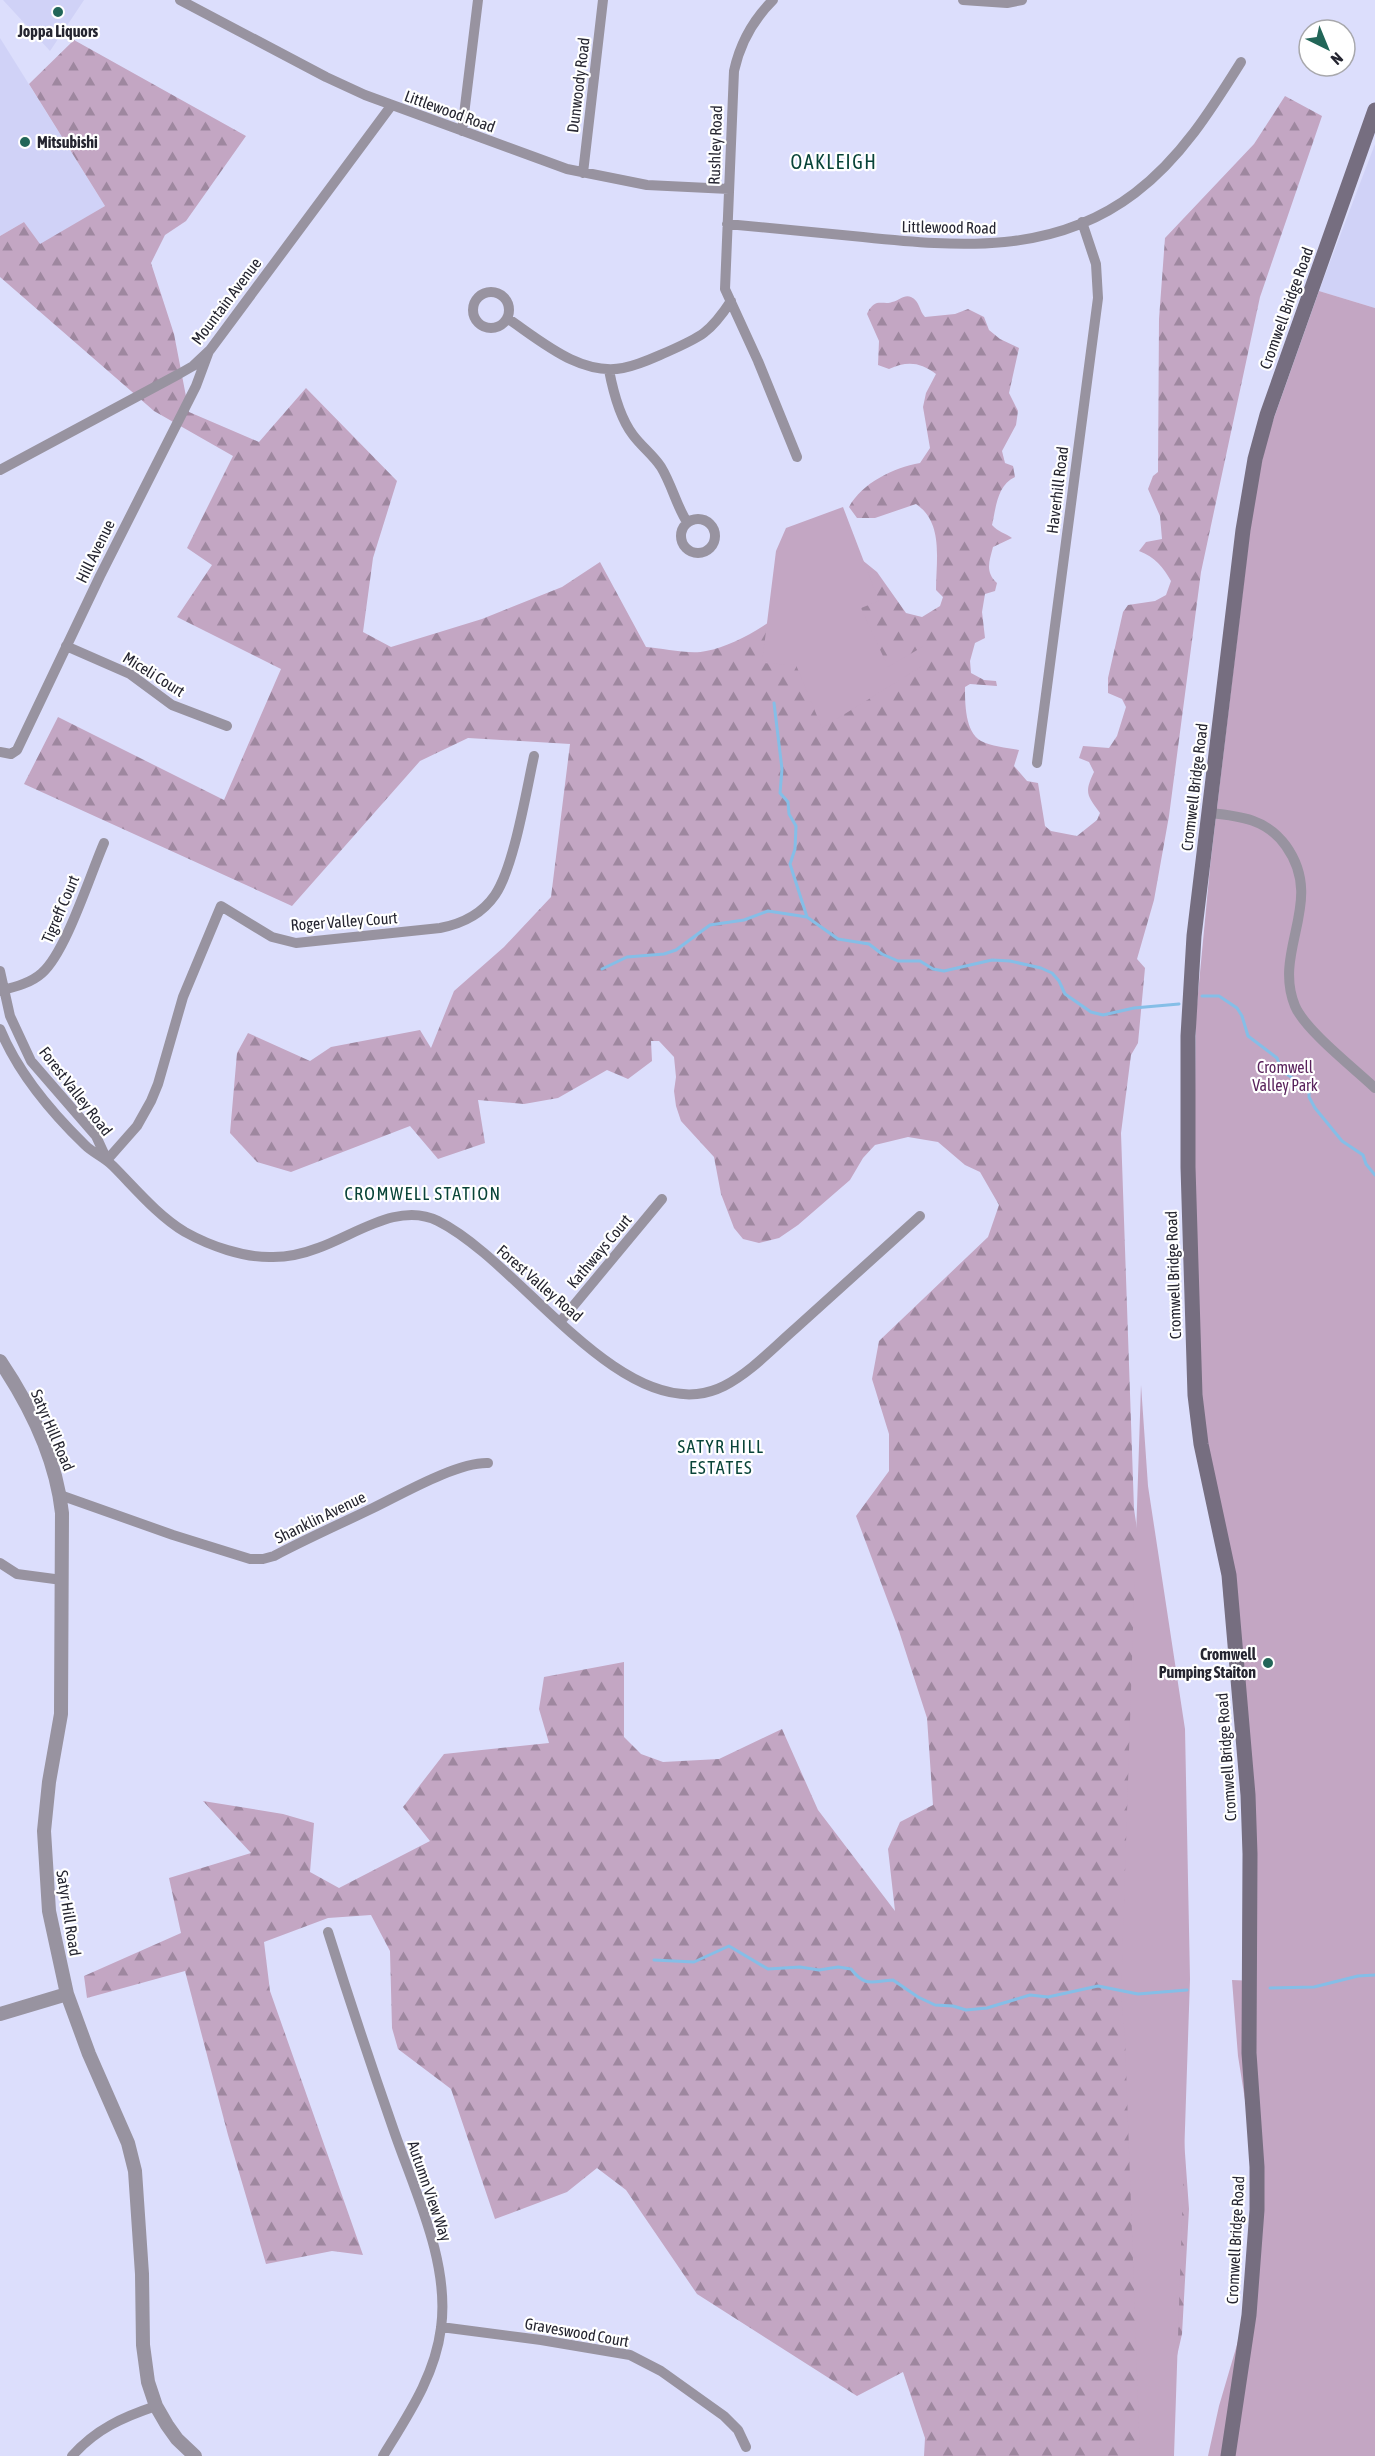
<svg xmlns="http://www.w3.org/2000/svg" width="1375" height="2456" viewBox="0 0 1375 2456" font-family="'Asap Condensed',sans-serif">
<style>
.built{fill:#d0d2f7}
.forest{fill:url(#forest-firs)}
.green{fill:#c3a6c3}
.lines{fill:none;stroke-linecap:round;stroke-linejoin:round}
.stream{stroke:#85bee7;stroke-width:3}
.minor{stroke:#9893a0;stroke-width:10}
.tertiary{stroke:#9893a0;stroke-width:14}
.secondary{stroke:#766e80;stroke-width:15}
.poi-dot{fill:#226658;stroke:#fff;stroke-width:2}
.labels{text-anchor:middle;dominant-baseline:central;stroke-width:4.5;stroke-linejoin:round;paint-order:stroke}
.poi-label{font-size:16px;font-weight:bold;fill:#252530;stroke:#fff}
.street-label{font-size:16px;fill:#252530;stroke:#fff}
.park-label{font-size:16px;fill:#59225c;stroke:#fff}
.neighbourhood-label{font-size:18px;letter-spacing:1.5px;fill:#094439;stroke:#fff}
.quarter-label{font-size:20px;letter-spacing:1.5px;fill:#094439;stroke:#fff}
</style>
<defs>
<pattern id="forest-firs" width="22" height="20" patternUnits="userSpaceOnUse" patternTransform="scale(1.5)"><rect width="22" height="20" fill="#c3a6c3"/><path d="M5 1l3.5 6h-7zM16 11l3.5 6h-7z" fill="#9e879f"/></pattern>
</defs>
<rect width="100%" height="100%" fill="#dcdefc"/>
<path class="built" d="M3 0H84L50 51Z
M0 38 105 206 40 245 24 222 0 236Z
M1375 144V308L1319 291Z"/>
<path class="forest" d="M74 40 246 136 186 221 165 235 151 263 174 334 189 412 259 442 306 388 397 481 373 558 363 632 391 647 482 619 562 587 600 562 646 647C663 648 690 655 706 651 758 641 814 587 856 555L877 572 906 613 922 617 940 606 943 597 936 590C936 560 944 523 916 504L875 518H857L849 507C862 483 893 468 920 463L930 448 923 407 926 393 936 374C920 362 907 361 889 369L878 365 879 341 867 314C869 309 872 305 877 303 882 302 888 304 892 302 899 301 904 294 911 297 920 301 919 311 925 317L955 314 968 309 984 317 989 330 1000 339 1019 348 1009 393 1018 411 1016 425 1002 451 1005 463 1013 466 1015 477C997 485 996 508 992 525 998 532 1005 533 1012 538L993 547C989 562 985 572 997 583L995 591 985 594 982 612 985 638 975 643 970 661 971 673 984 680 996 681 997 686 970 684 965 687C965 703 965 732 981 741 991 746 1007 748 1019 750L1014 766 1027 781 1038 783 1045 826 1051 831 1077 836 1097 820 1100 813C1087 795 1084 793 1094 772L1089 762 1079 758 1083 746 1109 748 1117 736 1126 707 1122 699 1108 693V678L1123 612 1128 605 1155 601 1166 595 1171 581C1163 567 1155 557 1139 551L1146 542 1162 539 1160 516 1148 489 1153 476 1158 472 1159 319 1165 238 1254 144 1285 96 1322 116 1260 297 1201 572 1169 816 1154 900 1137 959 1145 968 1138 1043 1131 1055 1121 1133 1134 1509 1178 1801 1176 2028 1189 2209 1182 2334 1154 2456H924L925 2438 903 2372 857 2396 697 2294 626 2190 597 2168 567 2192 495 2219 451 2089 398 2049 392 2028 390 1951 371 1915 328 1918 264 1942 270 1991 363 2255 332 2251 266 2264 228 2135 185 1971 87 1998 84 1976 181 1933 169 1878 251 1853 203 1801 283 1814 314 1823 310 1872 339 1888 430 1841 403 1807 444 1754 549 1743 539 1709 544 1677 624 1662V1737L641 1754 663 1762 719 1759 782 1729 818 1810 895 1911 888 1849 900 1822 933 1805 927 1718 898 1628 856 1516 889 1471V1434L872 1379 879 1341 988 1237 999 1205 980 1172 965 1165 938 1142 908 1137 875 1145 863 1158 850 1180 798 1225 779 1238 759 1243 743 1239 734 1228 721 1194 714 1157 681 1121 676 1106 674 1091 676 1077 674 1057 659 1041H651L652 1061 628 1079 607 1070 558 1098 524 1104 478 1100 485 1143 438 1159 410 1126 291 1172 257 1162 230 1133 237 1053 248 1033 310 1061 331 1047 420 1030 431 1048 454 991 504 947 551 897 570 744 468 738 420 761 292 906 24 784 58 717 224 800 281 669 177 617 212 565 187 548 233 456 154 411 0 277V236L24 222 40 244 105 206 29 84Z"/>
<path class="green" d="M1319 291 1375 308V2456H1208L1219 2406 1241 2331 1257 2175 1238 2056 1232 1980 1256 1981V1936L1211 1461 1202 1409 1194 1166 1196 1015 1210 867 1254 495 1268 435Z
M843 507 879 601 861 608 888 667 924 646V665L822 728 796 665 762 663 776 551 786 528Z
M1141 1385 1148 1486 1185 1729 1190 1979 1174 2456H1140L1125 2039 1121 1996Z"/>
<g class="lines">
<path class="stream" d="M774 703 782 769 780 793 788 802 789 814 796 826 795 849 790 864 807 917
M602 969 627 957 664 954 676 950 710 925 744 920 768 911 807 917 838 939 869 944 882 954 898 961H920L933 969 944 971 992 960 1010 961 1041 968 1052 973 1059 981 1065 994 1091 1012 1103 1015 1134 1008 1179 1004
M1202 996H1219L1237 1008 1242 1016 1248 1036 1277 1058 1282 1071 1309 1089V1097L1315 1108 1342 1141 1363 1155 1366 1164 1375 1175
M654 1960 694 1962 729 1946 768 1969 800 1967 819 1970 838 1967 851 1969C866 1988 872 1981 893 1980L918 1997 935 2005 953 2006 966 2010 987 2008 1030 1995 1048 1997 1098 1986 1138 1994 1187 1990
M1270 1988 1314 1987 1358 1976 1375 1975"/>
<path class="minor" d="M180 0 326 77 365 95 567 169 647 185 729 189
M773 0C753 20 740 43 734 71L725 289 758 361 797 457
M963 0 1007 3 1022 0
M462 131 478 0
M583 173 603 0
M727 224C773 228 818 233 863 237 959 247 1054 255 1135 193 1181 158 1211 110 1241 62
M473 310a18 18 0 1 1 36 0a18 18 0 1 1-36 0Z
M507 318C541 341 580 376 623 368 639 365 653 358 667 352 701 337 710 333 731 301
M609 370C613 391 620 418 633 435 642 447 653 455 661 467 672 485 676 505 687 522
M0 470 179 374 193 366 210 350 391 106
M681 536a17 17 0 1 1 34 0a17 17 0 1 1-34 0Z
M66 646 130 674 172 705 227 726
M0 752 11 754 17 750 100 576 196 386 209 351
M1037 763 1098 298 1096 264 1082 222
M1210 813C1240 816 1267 819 1286 846 1326 902 1272 950 1295 1006 1305 1030 1355 1069 1375 1088
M0 971 10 1016 31 1061 96 1136 107 1160
M0 991C15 987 31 983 42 973 66 952 90 875 104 843
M0 1029C18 1073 51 1112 85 1145 93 1153 104 1157 113 1166 135 1188 158 1216 185 1232 210 1246 244 1258 273 1257 288 1257 305 1253 318 1248 355 1235 399 1201 438 1221 516 1260 607 1403 697 1394 707 1393 716 1390 724 1386 751 1372 773 1348 796 1328 838 1290 879 1253 920 1216
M107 1160 137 1126 151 1101 158 1084 183 997 221 906 272 937 296 943 440 928C461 924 482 914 495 895 514 867 526 792 534 756
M560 1322 662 1199
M60 1495 173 1535 250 1559H263L274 1556C306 1539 340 1524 373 1508 402 1494 457 1462 488 1463
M0 1563 17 1574 62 1580
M328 1932C349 1999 371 2065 394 2131 415 2192 450 2263 441 2328 435 2376 408 2415 383 2456
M441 2327 541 2340 630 2355 661 2371 724 2416 738 2430 746 2447
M72 2456C96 2429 123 2417 156 2406"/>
<path class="tertiary" d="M0 1361C31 1407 56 1458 62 1513L61 1714 49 1782 44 1831 49 1911 67 1994 89 2054 128 2143 135 2171 142 2274 143 2345 148 2382 156 2406 167 2425 177 2439 195 2456
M0 2014 67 1994"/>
<path class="secondary" d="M1228 2456 1249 2315 1257 2210V2167L1249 2053 1250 1854 1248 1795 1229 1575 1201 1444 1195 1395 1188 1167V1036L1194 936 1243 530 1255 459 1267 415 1375 110"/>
</g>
<g class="poi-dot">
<circle cx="58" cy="12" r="6"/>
<circle cx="25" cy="142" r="6"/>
<circle cx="1268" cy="1663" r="6"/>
</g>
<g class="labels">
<g class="poi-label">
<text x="58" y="31">Joppa Liquors</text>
<text x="37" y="142" text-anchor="start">Mitsubishi</text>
<text x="1256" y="1654" text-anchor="end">Cromwell<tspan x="1256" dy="18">Pumping Staiton</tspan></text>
</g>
<g class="street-label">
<text transform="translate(578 85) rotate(-83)">Dunwoody Road</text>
<text transform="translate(450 111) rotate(20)">Littlewood Road</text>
<text transform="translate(715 145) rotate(-88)">Rushley Road</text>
<text transform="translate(949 227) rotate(1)">Littlewood Road</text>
<text transform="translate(226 301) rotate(-53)">Mountain Avenue</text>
<text transform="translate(1286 308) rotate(-70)">Cromwell Bridge Road</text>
<text transform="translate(1057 490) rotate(-83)">Haverhill Road</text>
<text transform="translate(95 551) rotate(-64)">Hill Avenue</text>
<text transform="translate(154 674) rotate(32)">Miceli Court</text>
<text transform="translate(1194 787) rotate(-83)">Cromwell Bridge Road</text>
<text transform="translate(60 909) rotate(-67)">Tigreff Court</text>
<text transform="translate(344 921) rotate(-4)">Roger Valley Court</text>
<text transform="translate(76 1091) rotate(52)">Forest Valley Road</text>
<text transform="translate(599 1251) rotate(-50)">Kathways Court</text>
<text transform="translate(1173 1275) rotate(-92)">Cromwell Bridge Road</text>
<text transform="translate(540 1283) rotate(41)">Forest Valley Road</text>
<text transform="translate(53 1430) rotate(67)">Satyr Hill Road</text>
<text transform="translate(320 1517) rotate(-26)">Shanklin Avenue</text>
<text transform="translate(1226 1757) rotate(-94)">Cromwell Bridge Road</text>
<text transform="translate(69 1913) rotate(81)">Satyr Hill Road</text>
<text transform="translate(430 2191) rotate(71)">Autumn View Way</text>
<text transform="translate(1235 2240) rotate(-87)">Cromwell Bridge Road</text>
<text transform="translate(577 2332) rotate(10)">Graveswood Court</text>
</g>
<g class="park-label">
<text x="1285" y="1067">Cromwell<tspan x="1285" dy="18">Valley Park</tspan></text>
</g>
<g class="neighbourhood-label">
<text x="423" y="1193">CROMWELL STATION</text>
<text x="721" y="1446">SATYR HILL<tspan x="721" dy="21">ESTATES</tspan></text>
</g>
<g class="quarter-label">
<text x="834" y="161">OAKLEIGH</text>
</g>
</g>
<g transform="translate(1327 48) rotate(137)"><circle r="28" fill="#ffffff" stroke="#a8a8ac" stroke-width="1.5"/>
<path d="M0-4.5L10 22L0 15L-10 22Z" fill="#226658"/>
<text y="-9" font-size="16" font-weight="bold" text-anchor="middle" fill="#252530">N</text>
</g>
</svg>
